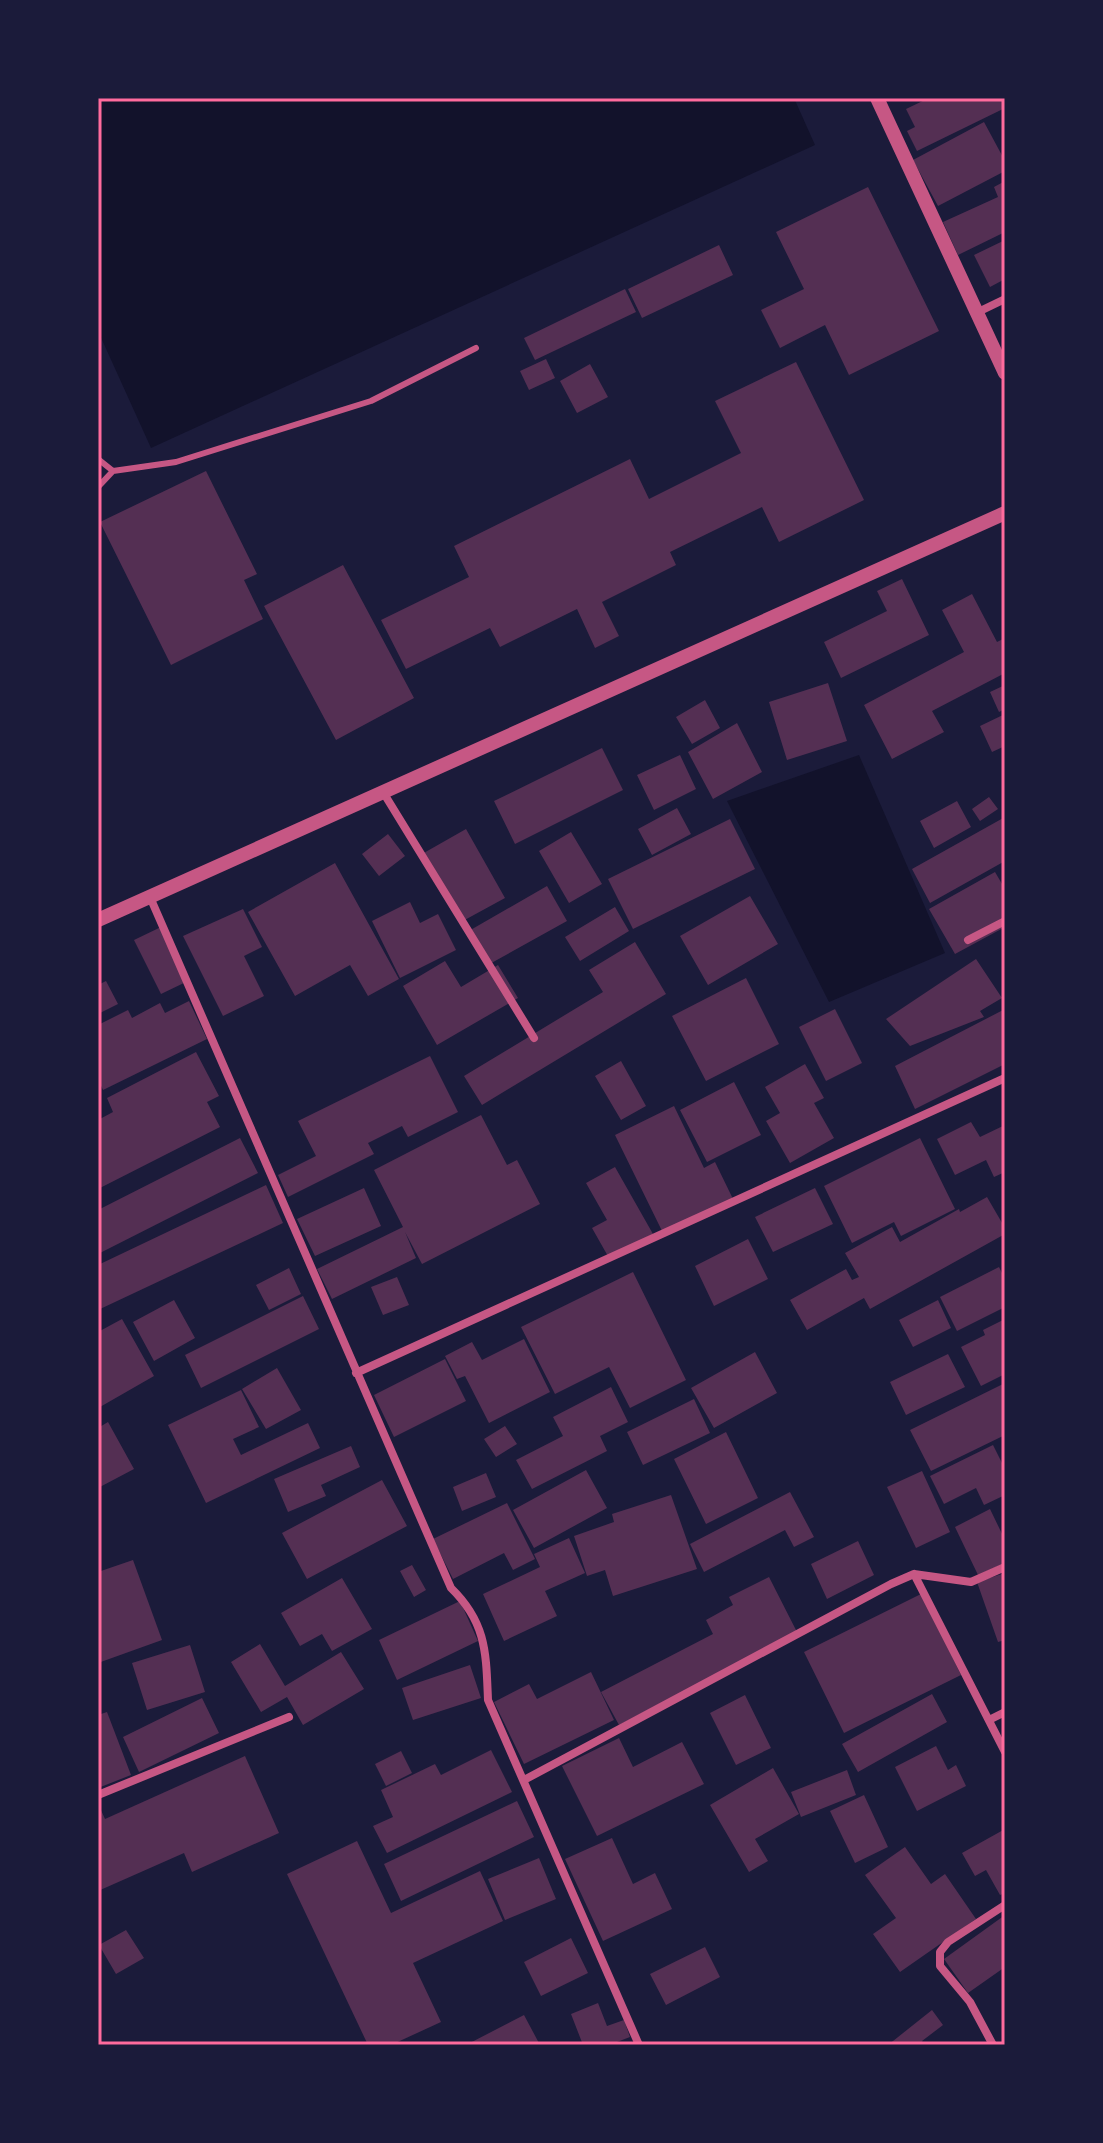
<svg xmlns="http://www.w3.org/2000/svg" width="1103" height="2143" viewBox="0 0 1103 2143" font-family="Overpass,sans-serif">
<style>
.water{fill:#12122b}
.building{fill:#542f53}
.lines{fill:none;stroke-linecap:round;stroke-linejoin:round}
.service{stroke:#c65784;stroke-width:6}
.minor{stroke:#c65784;stroke-width:8}
.tertiary{stroke:#c65784;stroke-width:14}
.neatline{fill:none;stroke:#ff6b9d;stroke-width:3}
</style>
<rect width="100%" height="100%" fill="#1b1b3a"/>
<path class="water" d="M98 98H794L815 145 151 448 98 331Z
M859 755 945 953 829 1002 727 801Z"/>
<path class="building" d="M929 98H1005V108L917 151 907 131 915 127 906 109Z
M984 122 1005 161V171L938 206 913 160Z
M1005 181V232L958 255 943 222 998 197 994 187Z
M868 187 939 331 849 375 825 325 780 348 761 310 804 289 776 232Z
M1005 240V279L990 287 974 255Z
M719 245 733 275 642 318 628 289Z
M625 289 636 312 535 360 524 338Z
M546 359 555 378 529 390 520 371Z
M796 362 864 500 779 542 762 507 670 552 676 565 602 602 619 636 595 648 577 609 500 647 490 628 406 669 381 620 469 577 454 546 630 459 649 499 741 453 715 401Z
M590 364 608 397 577 413 560 381Z
M206 471 257 574 244 580 263 619 171 665 100 522Z
M343 565 414 698 336 740 264 606Z
M902 579 929 635 841 678 824 642 887 611 877 591Z
M972 594 997 642 1005 638V673L932 711 944 732 892 759 864 705 964 652 942 610Z
M828 683 847 741 787 760 769 702Z
M1005 685V709L999 712 990 692Z
M705 700 720 728 692 744 676 717Z
M1005 714V746L992 752 980 726Z
M737 723 762 772 713 799 688 752Z
M602 748 623 790 515 844 494 801Z
M680 755 696 789 654 810 637 775Z
M989 797 998 809 980 821 972 809Z
M957 801 971 827 934 848 920 821Z
M677 808 691 834 652 855 638 829Z
M1005 817V861L930 903 912 869Z
M730 819 755 869 633 929 608 879Z
M466 829 505 898 461 922 422 854Z
M571 832 602 884 569 903 539 851Z
M388 834 405 856 379 876 362 854Z
M335 863 399 979 368 996 350 965 295 996 248 912Z
M995 872 1005 889V927L955 954 929 909Z
M547 886 567 921 486 966 467 932Z
M750 896 778 944 708 985 680 936Z
M410 902 420 923 438 914 456 950 400 978 372 921Z
M615 907 629 931 580 961 565 937Z
M243 909 262 947 244 956 264 996 223 1016 183 936Z
M161 927 188 981 161 994 134 940Z
M635 942 666 994 482 1105 464 1076 603 992 589 970Z
M976 959 1002 998 980 1011 984 1017 910 1046 886 1019Z
M445 961 461 987 498 965 518 998 437 1045 403 986Z
M746 978 779 1044 706 1081 672 1016Z
M106 981 118 1004 98 1014V985Z
M189 1001 207 1039 103 1090 98 1079V1025L128 1010 132 1018 160 1003 165 1013Z
M835 1009 862 1063 826 1081 799 1027Z
M1005 1009V1064L915 1109 895 1066Z
M196 1052 219 1096 207 1102 220 1127 98 1189V1120L113 1112 107 1098Z
M430 1056 458 1112 408 1137 402 1126 368 1143 374 1154 288 1197 278 1175 316 1156 298 1121Z
M621 1061 646 1106 621 1120 595 1076Z
M805 1064 824 1098 814 1103 834 1138 790 1163 766 1121 780 1113 765 1087Z
M734 1082 761 1135 707 1162 680 1110Z
M674 1106 704 1168 715 1162 733 1199 663 1233 615 1135Z
M481 1115 507 1165 517 1160 540 1204 422 1264 405 1232 416 1258 332 1299 317 1269 403 1227 374 1170Z
M971 1122 980 1137 1005 1125V1172L994 1177 986 1160 955 1175 937 1139Z
M240 1138 258 1173 98 1254V1210Z
M920 1138 955 1209 901 1236 894 1222 852 1243 824 1186Z
M615 1167 653 1234 609 1258 592 1228 607 1220 586 1183Z
M266 1185 283 1223 98 1310V1265Z
M364 1188 381 1226 315 1256 297 1219Z
M815 1188 833 1224 773 1252 755 1217Z
M987 1197 1005 1228V1234L870 1309 864 1298 807 1330 790 1300 846 1269 852 1280 859 1277 845 1253 892 1227 900 1242 959 1209 960 1212Z
M748 1239 768 1279 714 1306 695 1266Z
M999 1267 1005 1279V1307L957 1331 940 1297Z
M289 1268 301 1294 269 1310 256 1285Z
M633 1272 686 1380 630 1408 609 1367 555 1394 521 1327Z
M397 1277 409 1305 383 1315 371 1287Z
M303 1296 319 1329 201 1388 185 1355Z
M174 1300 195 1338 154 1361 133 1322Z
M938 1300 951 1328 913 1347 899 1320Z
M122 1319 154 1376 100 1407 98 1332Z
M1005 1319V1374L981 1386 961 1347 985 1335 983 1330Z
M524 1339 550 1392 489 1423 465 1376 457 1379 445 1356 472 1342 482 1360Z
M755 1352 777 1393 714 1428 691 1388Z
M948 1354 965 1387 906 1415 890 1382Z
M445 1359 466 1401 394 1437 374 1395Z
M277 1368 301 1410 266 1429 242 1389Z
M1005 1383V1435L931 1471 910 1430Z
M611 1387 628 1422 600 1436 607 1451 532 1489 516 1460 563 1436 553 1417Z
M241 1390 259 1427 233 1439 241 1455 308 1423 320 1448 206 1503 168 1425Z
M694 1399 710 1433 643 1465 627 1432Z
M108 1422 134 1469 98 1488V1428Z
M505 1426 517 1444 496 1457 484 1439Z
M726 1432 758 1498 706 1524 674 1459Z
M993 1445 1003 1465 1005 1464V1495L984 1505 976 1488 944 1504 930 1476Z
M351 1446 360 1467 321 1485 326 1496 288 1512 274 1479Z
M586 1470 607 1508 534 1548 513 1510Z
M922 1471 950 1532 916 1548 887 1487Z
M486 1473 496 1497 462 1511 453 1487Z
M382 1480 407 1526 307 1579 282 1533Z
M790 1492 814 1537 794 1547 785 1530 704 1572 690 1544Z
M671 1495 697 1569 613 1596 605 1570 587 1576 574 1536 614 1522 612 1514Z
M507 1503 535 1559 513 1570 504 1553 453 1579 433 1539Z
M990 1509 1005 1540V1563L978 1575 955 1527Z
M569 1538 585 1573 545 1591 557 1616 504 1641 483 1594 540 1567 534 1554Z
M858 1541 874 1575 827 1599 811 1564Z
M133 1560 162 1640 98 1663V1572Z
M412 1565 426 1590 414 1597 400 1571Z
M1005 1573V1640L998 1642 977 1582Z
M769 1577 797 1632 619 1725 601 1692 713 1634 706 1620 733 1605 729 1597Z
M342 1578 372 1629 332 1651 322 1634 300 1646 281 1613Z
M921 1594 961 1675 844 1733 804 1652Z
M460 1601 478 1641 397 1680 379 1640Z
M260 1644 285 1686 341 1652 364 1689 303 1725 287 1697 261 1712 231 1662Z
M190 1645 205 1692 147 1710 132 1663Z
M470 1665 481 1698 413 1720 402 1688Z
M591 1672 614 1720 524 1764 494 1702 529 1684 537 1699Z
M932 1694 947 1722 858 1772 842 1744Z
M745 1695 771 1748 736 1765 710 1713Z
M202 1698 219 1733 139 1772 123 1737Z
M107 1712 131 1775 98 1788V1715Z
M619 1738 633 1767 682 1742 704 1784 597 1836 562 1766Z
M936 1746 948 1770 956 1765 966 1786 917 1811 895 1767Z
M491 1750 512 1792 387 1853 373 1826 393 1817 381 1790 435 1764 441 1775Z
M401 1751 412 1773 386 1786 375 1764Z
M245 1756 279 1833 192 1872 184 1853 98 1891V1809L100 1808 105 1819Z
M773 1768 799 1814 755 1839 768 1861 749 1872 710 1805Z
M847 1770 856 1795 801 1817 791 1792Z
M864 1795 888 1847 855 1863 830 1811Z
M517 1801 534 1837 401 1901 384 1864Z
M1005 1829V1893L1000 1895 986 1870 975 1876 962 1853Z
M612 1838 633 1884 655 1873 672 1909 603 1941 565 1859Z
M357 1841 391 1913 480 1871 503 1921 413 1963 441 2022 391 2045H368L287 1874Z
M905 1847 931 1884 945 1874 976 1919 900 1972 873 1934 896 1918 865 1875Z
M539 1858 556 1899 505 1920 488 1879Z
M1005 1915V1967L968 1993 944 1959Z
M126 1930 144 1958 116 1974 99 1945Z
M571 1938 588 1973 541 1996 524 1962Z
M705 1947 720 1977 666 2005 650 1974Z
M598 2003 607 2026 624 2020 630 2037 609 2045H583L571 2014Z
M932 2010 943 2025 922 2041 925 2045H888Z
M524 2015 540 2045H466Z"/>
<g class="lines">
<path class="service" d="M98 459 113 471 176 462 371 401 476 348
M98 487 113 471"/>
<path class="minor" d="M976 313 1005 299
M383 792 534 1038
M150 897 451 1588C487 1623 486 1654 488 1700L639 2045
M968 940 1005 921
M356 1373 1005 1078
M914 1574 1005 1752
M989 1720 1005 1712
M524 1780 891 1584 914 1574 971 1582 1005 1567
M98 1795 289 1717
M993 2045 970 2002 940 1966V1952L948 1942 1005 1905"/>
<path class="tertiary" d="M877 98 1005 373
M98 920 1005 513"/>
</g>
<rect width="1103" height="2143" fill="none" stroke="#1b1b3a" stroke-width="200"/>
<rect x="100" y="100" width="903" height="1943" class="neatline"/>
</svg>
